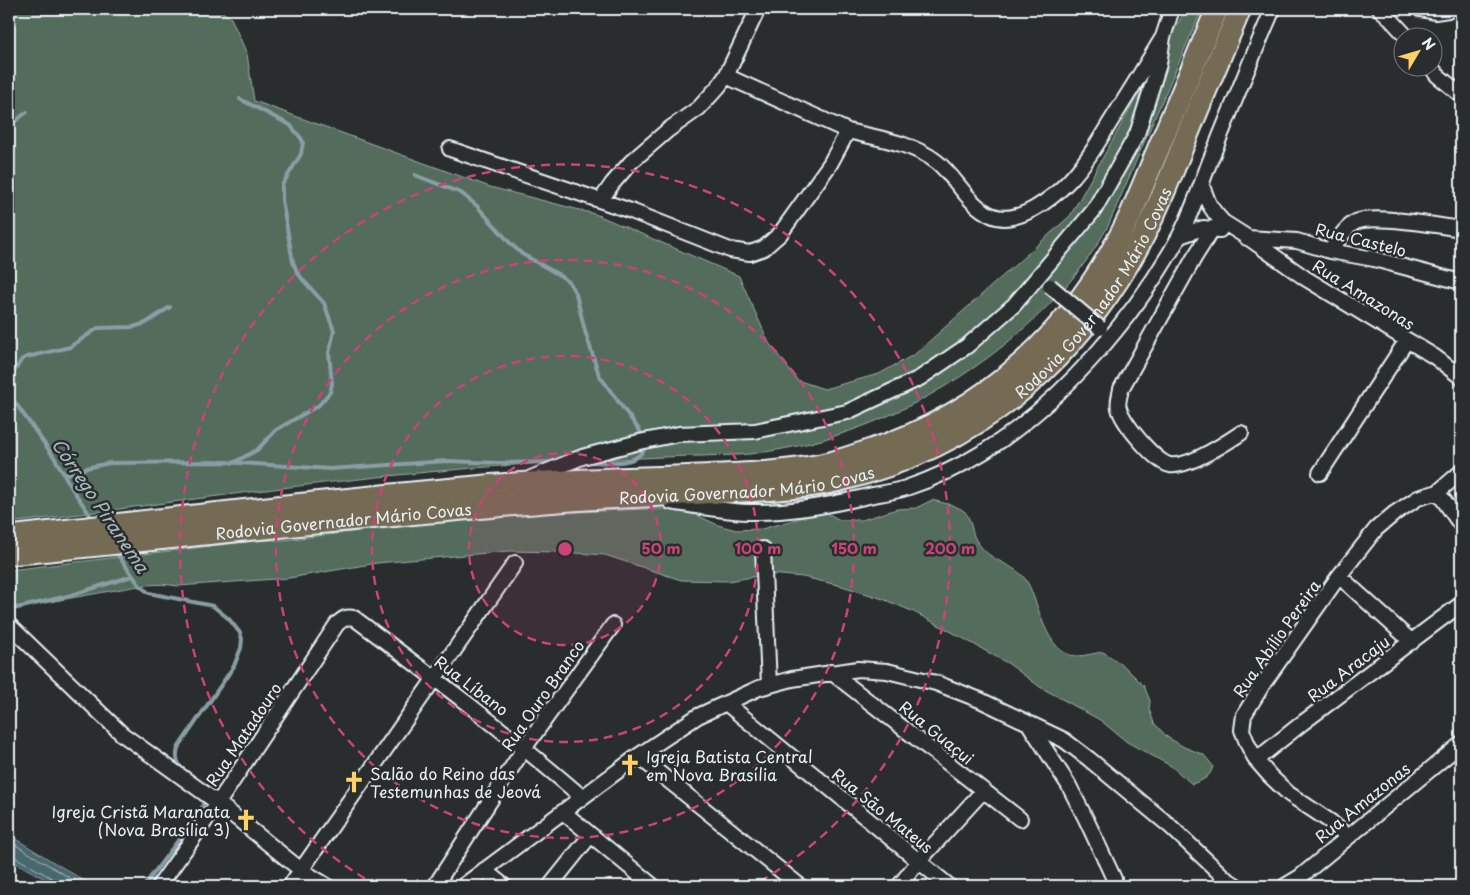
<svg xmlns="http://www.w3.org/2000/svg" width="1470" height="895" viewBox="0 0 1470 895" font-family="'Playpen Sans',sans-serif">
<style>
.green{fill:#526c5b;stroke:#9daeaa}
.water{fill:#4a686d;stroke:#899fa5}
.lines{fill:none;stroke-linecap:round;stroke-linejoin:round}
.shore{stroke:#a9bac0;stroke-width:1}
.stream{stroke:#899fa5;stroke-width:4}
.minor-casing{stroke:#e8f1f8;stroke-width:18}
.highway-casing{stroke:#e8f1f8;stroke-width:25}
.minor{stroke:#2a2d2e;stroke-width:14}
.highway{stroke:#746b52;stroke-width:21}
.minor-bridge-casing{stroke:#e8f1f8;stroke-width:18;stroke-linecap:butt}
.minor-bridge{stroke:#2a2d2e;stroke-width:14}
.ring{fill:none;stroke:#ca437a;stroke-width:2.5;stroke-dasharray:9 6}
.labels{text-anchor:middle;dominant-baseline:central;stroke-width:5;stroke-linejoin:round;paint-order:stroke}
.street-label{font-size:16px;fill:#e8f1f8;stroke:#2a2d2e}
.poi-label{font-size:16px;fill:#e8f1f8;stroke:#2a2d2e;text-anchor:start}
.water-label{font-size:18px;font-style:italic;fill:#a9bac0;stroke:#2a2d2e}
.centre{fill:#ca437a;stroke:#2a2d2e;stroke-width:2.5}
.ring-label{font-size:15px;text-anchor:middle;font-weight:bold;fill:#ca437a;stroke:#2a2d2e;stroke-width:5;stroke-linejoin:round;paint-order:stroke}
</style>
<rect width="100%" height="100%" fill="#2a2d2e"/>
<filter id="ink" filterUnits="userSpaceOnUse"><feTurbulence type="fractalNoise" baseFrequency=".02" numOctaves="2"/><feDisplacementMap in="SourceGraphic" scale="10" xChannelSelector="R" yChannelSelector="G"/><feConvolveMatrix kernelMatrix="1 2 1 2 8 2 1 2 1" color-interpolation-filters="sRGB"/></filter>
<g filter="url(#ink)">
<path class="green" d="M9 9H218L231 18 247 54 254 101 490 187 595 214 739 276 769 343 797 380 824 389 879 374 915 354 1070 216 1186 9H1202L1108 226C1083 273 1044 313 1003 346 930 404 841 444 749 454 733 456 717 455 701 456 673 456 646 458 618 459 555 462 491 466 428 472 288 485 148 506 9 523Z
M932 500C942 503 958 505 965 512 972 520 971 532 976 540 978 543 981 547 983 549 995 563 1016 565 1026 580 1039 600 1045 656 1077 656 1085 656 1095 653 1103 652L1123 665 1144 686 1150 701 1149 709 1154 723 1167 737 1184 747 1204 755 1213 766C1210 778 1203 780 1192 784L1171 766 1127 742 1100 720 1040 687 1009 664 950 631 914 612 883 599 842 586 803 577 770 574 729 581 681 580 605 555 559 552 509 551 377 563 289 578 178 586C155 582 139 586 116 590 80 596 45 604 9 607V570L262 540H284L485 516 646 509H668L694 514 718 525 736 530 762 529 807 516 827 513 840 520H862L897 509 916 508Z"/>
<path class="water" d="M9 835 93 886H57L9 859Z"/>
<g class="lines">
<path class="shore" d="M9 841 83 886
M9 855 13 856 55 880 58 886"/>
<path class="stream" d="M9 126 27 112
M415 175 461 193 476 205 511 244 522 254 561 276 569 282 576 294 585 331 599 375 645 438
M9 380 22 359 27 357 70 347 98 328 133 327 146 323 170 307
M9 394 54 457 73 490 94 521
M587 462C605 462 640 468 646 444
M233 463 257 450 276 430 319 405 330 392 332 384 329 353 334 331 324 303 303 280 297 272 293 262 282 200V185L301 154 303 142 301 138 290 125 240 99
M64 475 90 467 110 463 225 462 330 469 447 461 497 463 555 462
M115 551 140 586 149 593 213 606 229 619 240 633 242 639 241 648 234 666 178 748C175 758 178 764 184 772
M9 610 72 595 132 576
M144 886 201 810 204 802 203 798"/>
<g class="minor-casing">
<path id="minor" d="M1380 9 1385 13 1408 38
M1420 9 1435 12 1455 9
M1432 68 1437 75 1461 95
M726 76 848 131
M450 149 631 211 730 250 750 253 764 248 780 234 830 164 848 131C877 138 913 143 937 162 956 177 968 205 991 215 1017 227 1053 198 1070 180 1086 163 1099 141 1111 121 1129 93 1146 65 1163 37
M1202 186 1209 204 1215 213 1223 222 1250 239 1305 278 1435 357 1461 377
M601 200 612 184 631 162 668 130 699 108 719 86 726 76 758 9
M1213 228 1194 258 1121 389C1120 395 1117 403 1119 408 1122 422 1155 462 1170 465 1188 468 1226 443 1241 433
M1180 236 1203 228 1220 230
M1247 238 1297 241 1330 251 1374 259 1461 282
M1330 251C1337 242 1345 227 1356 222 1374 214 1440 226 1461 229
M1320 473 1407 340
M531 478 582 457 639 442 679 434 755 431 847 412 920 378 967 346 1014 305 1094 210 1137 134 1159 64 1163 37 1172 9
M1438 492 1461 525
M671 502C696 506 722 511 748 512 787 513 826 506 864 497 878 494 893 492 906 488 933 479 961 466 985 451 1062 402 1135 317 1179 237 1192 213 1200 187 1210 161 1231 110 1251 59 1273 9
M763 549 769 685
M1339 576 1412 642
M9 625 122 734 218 803 301 870 327 886
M831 672 1020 819
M726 703 949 886
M1029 724 1068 784 1086 819 1114 879 1115 886
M638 756 800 886
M1256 760 1301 724 1461 604
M563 812 653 886
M1347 836 1331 822 1289 794 1270 776 1256 760 1248 745 1242 730 1244 715 1263 684 1339 576 1376 529 1395 513 1418 498 1438 492 1461 472
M484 870 504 886
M159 886 218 803 337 624C343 619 346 616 354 618 432 676 509 734 582 797
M290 886 515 563
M435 886 525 747 613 625
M463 886 638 756 698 716 759 688 792 679 858 669 887 671 936 683 980 700 1064 740 1089 759 1170 826 1226 879 1237 886
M550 886 590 836
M899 886 918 862 983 791
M1285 886 1300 877 1461 744"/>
</g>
<g class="highway-casing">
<g id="highway">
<path d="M9 537C164 519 320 501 476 487 550 480 624 479 698 476 739 474 781 473 821 465 837 462 853 456 868 451 989 412 1077 328 1131 214L1217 9"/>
<path id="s1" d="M9 554C192 536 375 515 558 501 613 497 667 495 722 492 760 490 803 489 840 480 918 461 984 427 1042 372 1082 334 1118 285 1144 235 1161 202 1174 167 1188 133 1205 91 1223 50 1240 9"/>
</g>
</g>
<use href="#minor" class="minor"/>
<use href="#highway" class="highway"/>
<g class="minor-bridge-casing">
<path id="minor-bridge" d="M1050 286 1100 328"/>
</g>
<use href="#minor-bridge" class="minor-bridge"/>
</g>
</g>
<circle cx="565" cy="549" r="96" fill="#ca437a" fill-opacity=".12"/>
<g class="ring">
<circle cx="565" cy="549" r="96"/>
<circle cx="565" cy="549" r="193"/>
<circle cx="565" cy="549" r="289"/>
<path d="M378 886A385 385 0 1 1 752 886"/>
</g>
<defs>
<g id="church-bare" transform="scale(1.725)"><path d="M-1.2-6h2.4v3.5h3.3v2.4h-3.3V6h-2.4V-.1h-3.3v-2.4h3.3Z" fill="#ffd166" stroke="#2a2d2e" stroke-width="2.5" paint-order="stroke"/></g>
</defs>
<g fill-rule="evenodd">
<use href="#church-bare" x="630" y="765"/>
<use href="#church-bare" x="354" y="782"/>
<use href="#church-bare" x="246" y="820"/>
</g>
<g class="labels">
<g class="street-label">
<text transform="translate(1361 239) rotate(14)">Rua Castelo</text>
<text stroke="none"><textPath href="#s1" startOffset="1161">Rodovia Governador Mário Covas</textPath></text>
<text transform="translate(1364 294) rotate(32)">Rua Amazonas</text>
<text stroke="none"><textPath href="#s1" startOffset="741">Rodovia Governador Mário Covas</textPath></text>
<text stroke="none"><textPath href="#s1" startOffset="336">Rodovia Governador Mário Covas</textPath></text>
<text transform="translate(1276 638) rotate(-55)">Rua Abílio Pereira</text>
<text transform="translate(1348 668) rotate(-37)">Rua Aracaju</text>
<text transform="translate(472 685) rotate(37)">Rua Líbano</text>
<text transform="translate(542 695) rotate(-55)">Rua Ouro Branco</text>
<text transform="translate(937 732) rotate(39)">Rua Guaçui</text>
<text transform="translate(243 734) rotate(-56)">Rua Matadouro</text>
<text transform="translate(1362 802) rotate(-39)">Rua Amazonas</text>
<text transform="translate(883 810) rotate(39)">Rua São Mateus</text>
</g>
<g class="poi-label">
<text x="646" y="756">Igreja Batista Central<tspan x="646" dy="18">em Nova Brasília</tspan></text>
<text x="370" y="773">Salão do Reino das<tspan x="370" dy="18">Testemunhas de Jeová</tspan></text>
<text x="230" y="811" text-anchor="end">Igreja Cristã Maranata<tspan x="230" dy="18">(Nova Brasília 3)</tspan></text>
</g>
<g class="water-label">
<text transform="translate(101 505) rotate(56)">Córrego Piranema</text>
</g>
</g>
<circle cx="565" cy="549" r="8" class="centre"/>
<g class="ring-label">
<text x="661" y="554">50 m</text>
<text x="758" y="554">100 m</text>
<text x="854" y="554">150 m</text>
<text x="950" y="554">200 m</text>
</g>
<rect width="1470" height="895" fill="none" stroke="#2a2d2e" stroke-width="30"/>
<rect x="15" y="15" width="1440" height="865" fill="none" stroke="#e8f1f8" stroke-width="2" filter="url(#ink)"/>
<g transform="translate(1418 52) rotate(52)"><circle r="24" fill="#2a2d2e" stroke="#767b7f"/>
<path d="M0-4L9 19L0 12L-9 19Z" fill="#ffd166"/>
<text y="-8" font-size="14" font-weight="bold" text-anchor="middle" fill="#e8f1f8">N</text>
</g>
</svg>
